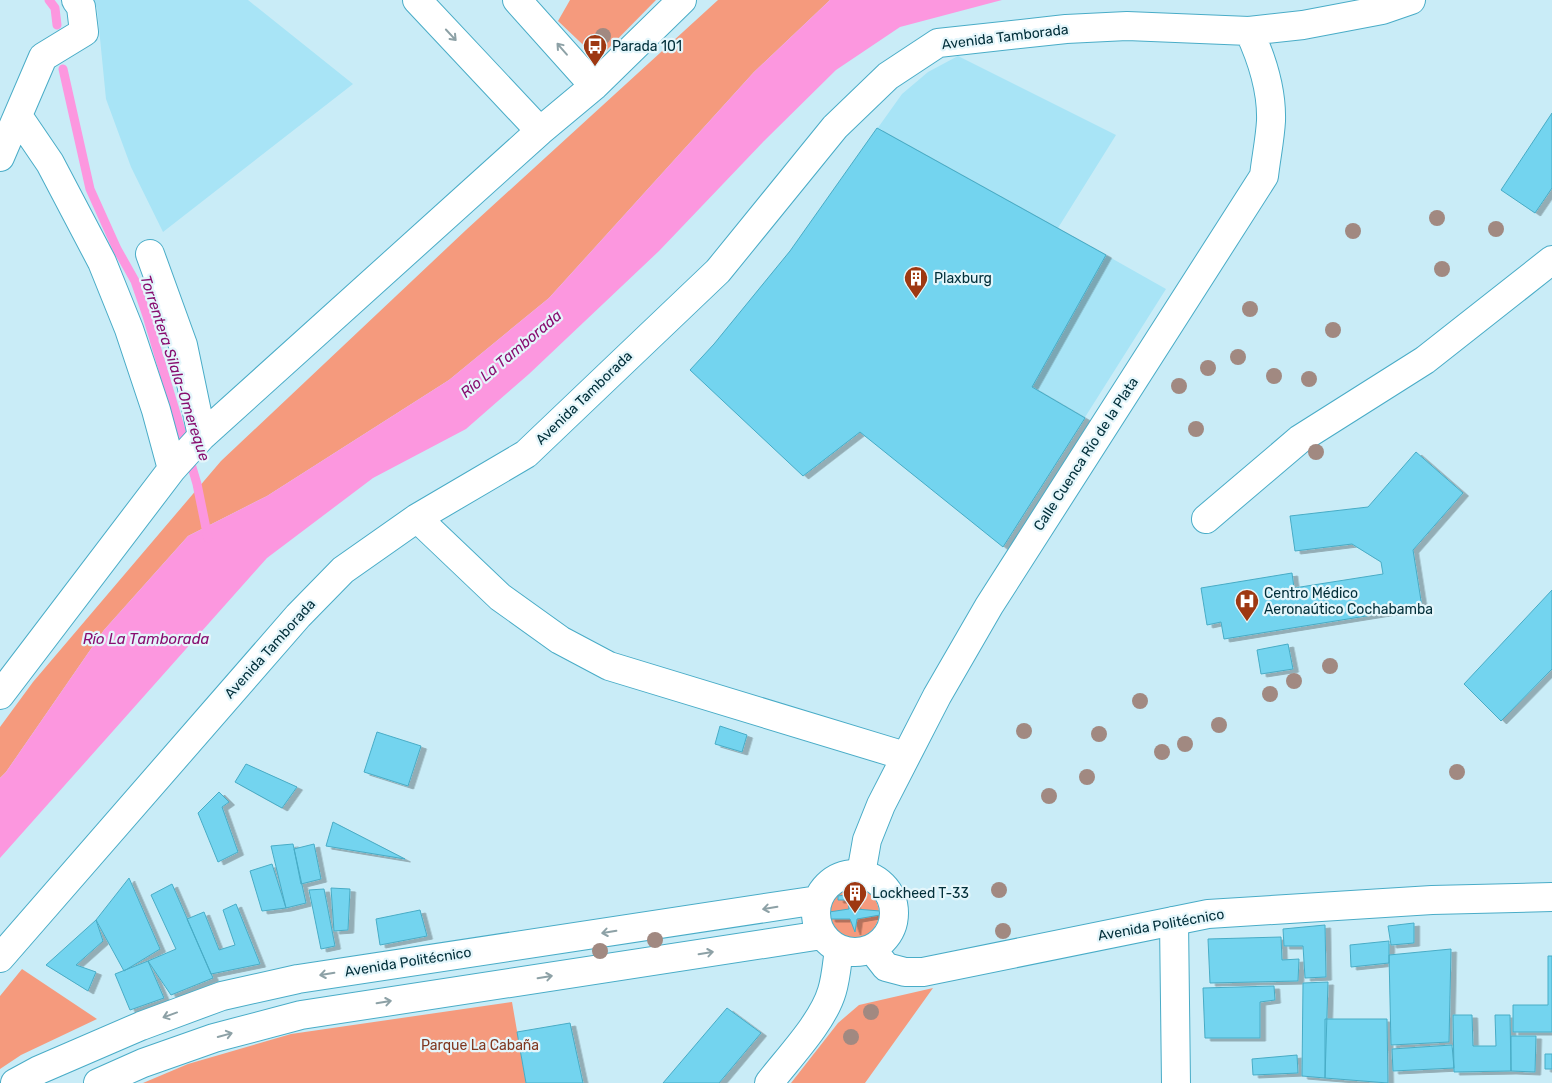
<svg xmlns="http://www.w3.org/2000/svg" width="1552" height="1083" viewBox="0 0 1552 1083" font-family="Rubik,sans-serif">
<style>
.built{fill:#a8e4f6}
.green{fill:#f59a7d}
.water{fill:#fc97df}
.lines{fill:none;stroke-linecap:round;stroke-linejoin:round}
.stream{stroke:#fc97df;stroke-width:9}
.building{fill:#73d4ef;stroke:#48acc6;filter:url(#shadow)}
.minor-casing{stroke:#49acc7;stroke-width:30}
.major-casing{stroke:#49acc7;stroke-width:30}
.minor{stroke:#fff;stroke-width:28}
.major{stroke:#fff;stroke-width:28}
.tree{fill:#a18981}
.oneway{stroke:#8da1a6}
.labels{text-anchor:middle;dominant-baseline:central;stroke-width:4.5;stroke-linejoin:round;paint-order:stroke}
.street-label{font-size:14px;fill:#012e39;stroke:#e4f6fb}
.poi-label{font-size:14px;fill:#012e39;stroke:#e4f6fb;text-anchor:start}
.park-label{font-size:14px;fill:#803820;stroke:#e4f6fb}
.water-label{font-size:15px;font-style:italic;fill:#880e70;stroke:#e4f6fb}
</style>
<defs>
<filter id="shadow"><feDropShadow dx="5.5" dy="3" stdDeviation="0" flood-color="#0004"/></filter>
</defs>
<rect width="100%" height="100%" fill="#c9ecf7"/>
<path class="built" d="M93 0H248L353 84 163 232 131 167 106 99 97 8Z
M958 56 1116 135 1058 228 1166 289 1003 547 860 432 803 476 690 370 714 344 790 251 902 94 928 72Z"/>
<path class="green" d="M570 0H656L598 59 558 21Z
M718 0H830L754 72 549 298 449 380 267 496 188 536 104 630 6 772 0 778V727L33 682 221 461 466 230Z
M829 913a25 25 0 1 1 50 0a25 25 0 1 1-50 0Z
M22 969 97 1019 21 1055 0 1069V996Z
M933 988 865 1083H791L838 1023 859 1005Z
M512 1002 526 1083H143L188 1064 291 1034Z"/>
<path class="water" d="M830 0H1002L900 27 836 70 764 141 659 251 529 374 466 429 373 478 267 558 0 858V778L6 772 104 630 188 536 267 496 449 380 549 298 754 72Z"/>
<g class="lines">
<path class="stream" d="M49 0 55 8 57 25
M63 69 90 189 117 249 135 281 147 316 197 484 208 538"/>
</g>
<path class="building" d="M1552 113V188L1535 213 1501 190Z
M877 128 1106 255 1032 387 1085 418 1003 547 860 432 803 476 690 370 714 344 790 251Z
M1416 452 1463 493 1413 550 1422 607 1224 639 1221 622 1207 625 1201 588 1292 573 1294 588 1383 574 1381 562 1352 544 1295 551 1290 516 1368 507Z
M1552 590V669L1501 721 1464 684Z
M1288 644 1293 669 1261 674 1257 650Z
M720 726 747 735 742 752 715 744Z
M377 732 421 746 408 786 364 772Z
M246 764 297 787 282 808 235 782Z
M219 792 229 802 222 807 238 852 218 862 198 813Z
M333 822 405 859 326 846Z
M293 844 306 903 286 908 271 846Z
M314 844 321 879 301 884 294 849Z
M272 864 286 908 262 911 250 871Z
M129 878 160 949 124 971 96 920Z
M172 884 213 978 171 995 148 961 176 949 151 895Z
M331 888 350 889 348 930 334 931Z
M324 889 335 946 321 949 309 890Z
M858 893V897L853 899 856 909 880 911V915L857 919 855 932 850 919H830L829 912 849 909 848 900H838V896Z
M236 904 260 964 211 974 187 919 204 912 219 950 235 945 223 910Z
M420 910 427 936 380 945 376 919Z
M96 920 103 941 76 965 96 972 88 991 46 965Z
M1414 923V943L1391 945 1388 926Z
M1325 925 1326 977 1305 978 1303 946H1284L1283 929Z
M1281 937 1282 960 1299 959 1298 981 1210 983 1208 939Z
M1389 941V963L1351 967 1350 945Z
M1451 949 1449 1042 1391 1045 1389 955Z
M1548 956H1552V1032H1513V1005H1548Z
M148 961 164 998 130 1010 115 974Z
M1328 982 1325 1078 1302 1076 1303 983Z
M1274 986 1275 1000 1260 1002V1038H1205L1203 988Z
M727 1008 761 1033 719 1083H663Z
M1453 1015H1472L1473 1046H1496L1495 1015H1510L1511 1071 1454 1072Z
M1325 1019H1387L1388 1083 1325 1078Z
M570 1023 583 1083H526L517 1032Z
M1511 1036H1536L1535 1072 1511 1071Z
M1452 1045 1454 1068 1393 1071 1392 1049Z
M1545 1054H1552V1069H1545Z
M1297 1055 1298 1073 1253 1075 1252 1059Z"/>
<g class="lines">
<g class="minor-casing">
<path id="minor" d="M417 0 540 131
M517 0 594 86
M18 116 50 163 102 262 129 329 156 410 172 469
M0 157 43 57 84 32 81 7 76 0
M150 254 183 345 202 436
M417 518 500 597 560 640 609 666 905 756
M1206 519 1300 439 1425 360 1552 260
M0 695 172 469 202 436 540 131 594 86 682 0
M861 874 867 840 881 805 937 696 989 606 1264 176C1266 158 1270 139 1271 121 1272 90 1262 59 1249 31
M1174 921 1176 1083
M0 958 298 616 343 570 417 518 526 454 718 271 835 127 888 76 938 43 1066 29 1127 26 1249 31 1303 25 1382 10 1411 0"/>
</g>
<g class="major-casing">
<path id="major" d="M816 913a39 39 0 1 1 78 0a39 39 0 1 1-78 0Z
M872 949 886 967 905 972H923L1208 914 1432 900 1552 897
M15 1083 39 1070 141 1026 222 996 298 979 818 900
M98 1083 143 1063 214 1038 301 1015 822 935
M769 1083C789 1057 823 1022 832 991 836 978 837 963 839 949"/>
</g>
<use href="#minor" class="minor"/>
<use href="#major" class="major"/>
</g>
<g class="tree">
<circle cx="603" cy="36" r="8"/>
<circle cx="1437" cy="218" r="8"/>
<circle cx="1496" cy="229" r="8"/>
<circle cx="1353" cy="231" r="8"/>
<circle cx="1442" cy="269" r="8"/>
<circle cx="1250" cy="309" r="8"/>
<circle cx="1333" cy="330" r="8"/>
<circle cx="1238" cy="357" r="8"/>
<circle cx="1208" cy="368" r="8"/>
<circle cx="1274" cy="376" r="8"/>
<circle cx="1309" cy="379" r="8"/>
<circle cx="1179" cy="386" r="8"/>
<circle cx="1196" cy="429" r="8"/>
<circle cx="1316" cy="452" r="8"/>
<circle cx="1330" cy="666" r="8"/>
<circle cx="1294" cy="681" r="8"/>
<circle cx="1270" cy="694" r="8"/>
<circle cx="1140" cy="701" r="8"/>
<circle cx="1219" cy="725" r="8"/>
<circle cx="1024" cy="731" r="8"/>
<circle cx="1099" cy="734" r="8"/>
<circle cx="1185" cy="744" r="8"/>
<circle cx="1162" cy="752" r="8"/>
<circle cx="1457" cy="772" r="8"/>
<circle cx="1087" cy="777" r="8"/>
<circle cx="1049" cy="796" r="8"/>
<circle cx="999" cy="890" r="8"/>
<circle cx="1003" cy="931" r="8"/>
<circle cx="655" cy="940" r="8"/>
<circle cx="600" cy="951" r="8"/>
<circle cx="871" cy="1012" r="8"/>
<circle cx="851" cy="1037" r="8"/>
</g>
<defs><path id="oneway-shaft" d="M-6 0H5M1.5-3L5.5 0L1.5 3" fill="none" stroke-width="1.6" stroke-linecap="round" stroke-linejoin="round" transform="scale(1.25)"/></defs>
<g class="oneway">
<use href="#oneway-shaft" transform="translate(451 35) rotate(47)"/>
<use href="#oneway-shaft" transform="translate(562 49) rotate(-131)"/>
<use href="#oneway-shaft" transform="translate(770 908) rotate(171)"/>
<use href="#oneway-shaft" transform="translate(609 932) rotate(171)"/>
<use href="#oneway-shaft" transform="translate(706 953) rotate(-9)"/>
<use href="#oneway-shaft" transform="translate(327 974) rotate(171)"/>
<use href="#oneway-shaft" transform="translate(545 977) rotate(-9)"/>
<use href="#oneway-shaft" transform="translate(384 1002) rotate(-9)"/>
<use href="#oneway-shaft" transform="translate(170 1015) rotate(160)"/>
<use href="#oneway-shaft" transform="translate(225 1035) rotate(-15)"/>
</g>
<defs>
<g id="bus-pin" transform="scale(1.25)"><path d="M0 17L-7.5 6A9.5 9.5 0 1 1 7.5 6Z" fill="#9e3812" stroke="#e4f6fb"/><path d="M-5-6H5V4H4V6H2V4H-2V6H-4V4H-5ZM-3.5-4V0h7V-4ZM-3.5 1.2v1.5H-2V1.2ZM2 1.2v1.5H3.5V1.2Z" fill="#fff"/></g>
<g id="building-pin" transform="scale(1.25)"><path d="M0 17L-7.5 6A9.5 9.5 0 1 1 7.5 6Z" fill="#9e3812" stroke="#e4f6fb"/><path d="M-4-6H4V6H1V3H-1V6H-4ZM-2.5-4.3h1.7v1.8h-1.7ZM.8-4.3h1.7v1.8H.8ZM-2.5-1h1.7V.8h-1.7ZM.8-1h1.7V.8H.8Z" fill="#fff"/></g>
<g id="hospital-pin" transform="scale(1.25)"><path d="M0 17L-7.5 6A9.5 9.5 0 1 1 7.5 6Z" fill="#9e3812" stroke="#e4f6fb"/><path d="M-5-5h3v3.5h4V-5h3V5h-3V1.5h-4V5h-3Z" fill="#fff"/></g>
</defs>
<g fill-rule="evenodd">
<use href="#bus-pin" x="595" y="46"/>
<use href="#building-pin" x="916" y="278"/>
<use href="#hospital-pin" x="1247" y="601"/>
<use href="#building-pin" x="855" y="893"/>
</g>
<g class="labels">
<g class="street-label">
<text transform="translate(1005 37) rotate(-7)">Avenida Tamborada</text>
<text transform="translate(584 398) rotate(-44)">Avenida Tamborada</text>
<text transform="translate(1086 454) rotate(-57)">Calle Cuenca Río de la Plata</text>
<text transform="translate(270 649) rotate(-48)">Avenida Tamborada</text>
<text transform="translate(1161 925) rotate(-10)">Avenida Politécnico</text>
<text transform="translate(408 962) rotate(-9)">Avenida Politécnico</text>
</g>
<g class="poi-label">
<text x="612" y="46">Parada 101</text>
<text x="934" y="278">Plaxburg</text>
<text x="1264" y="593">Centro Médico<tspan x="1264" dy="16">Aeronaútico Cochabamba</tspan></text>
<text x="872" y="893">Lockheed T-33</text>
</g>
<g class="park-label">
<text x="480" y="1045">Parque La Cabaña</text>
</g>
<g class="water-label">
<text transform="translate(511 354) rotate(-40)">Río La Tamborada</text>
<text transform="translate(175 368) rotate(72)">Torrentera Silala-Omereque</text>
<text x="146" y="639">Río La Tamborada</text>
</g>
</g>
</svg>
